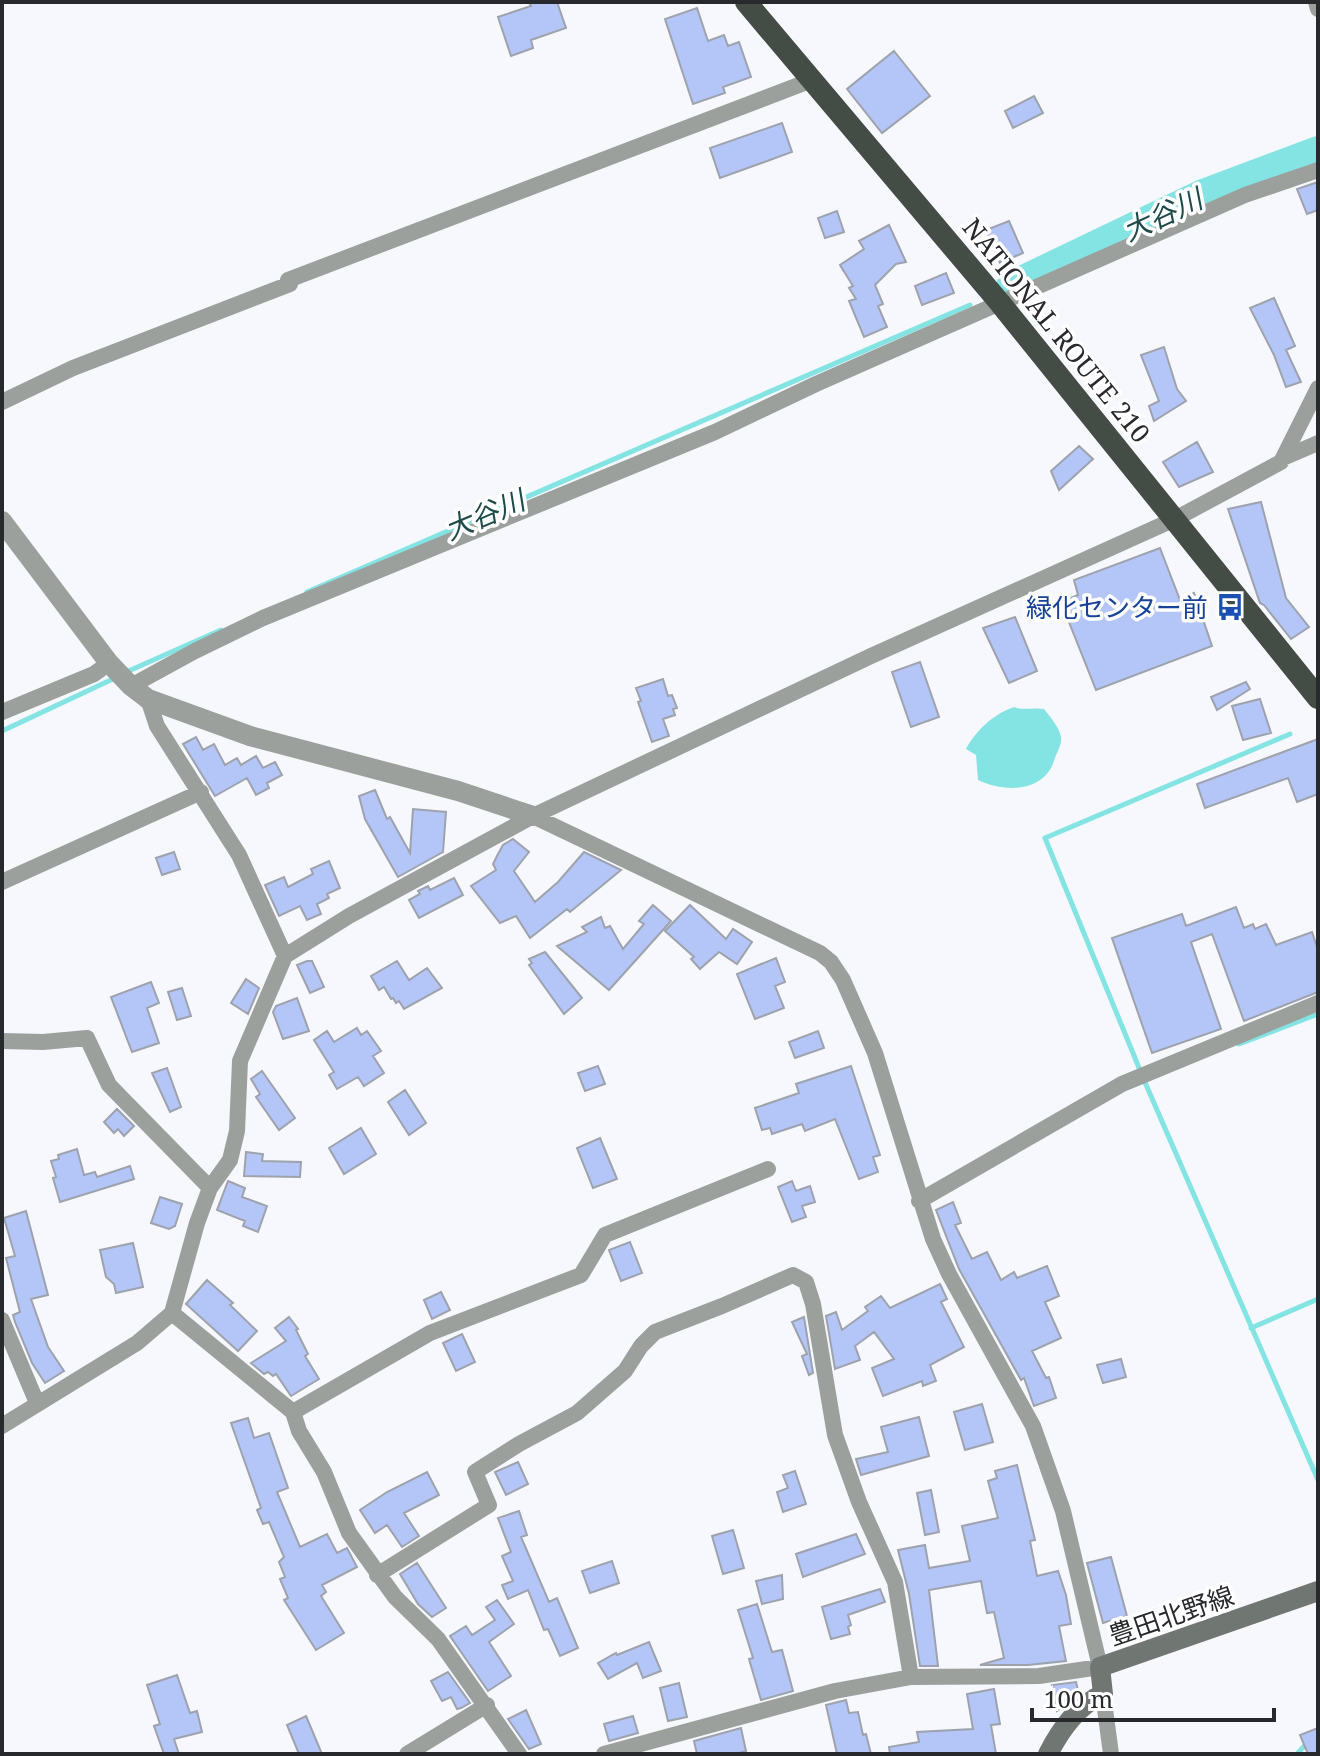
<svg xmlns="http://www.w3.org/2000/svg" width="1320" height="1756" viewBox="0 0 1320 1756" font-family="'Noto Serif','Noto Sans JP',serif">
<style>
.water{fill:#84e3e3}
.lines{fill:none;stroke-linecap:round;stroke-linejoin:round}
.stream{stroke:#84e3e3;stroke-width:5}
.river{stroke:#84e3e3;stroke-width:30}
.building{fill:#b3c6f7;stroke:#9ea2ad;stroke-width:2}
.minor{stroke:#9ca09d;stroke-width:16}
.tertiary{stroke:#9ca09d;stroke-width:20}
.secondary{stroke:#707672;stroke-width:20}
.trunk{stroke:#444c46;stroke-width:22}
.labels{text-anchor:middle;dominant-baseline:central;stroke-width:7;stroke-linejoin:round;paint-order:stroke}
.street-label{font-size:26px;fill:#27292d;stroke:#fff}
.transit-label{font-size:26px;fill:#164399;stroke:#fff;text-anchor:end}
.water-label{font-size:28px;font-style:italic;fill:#1e4a4a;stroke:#fff}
</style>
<rect width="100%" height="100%" fill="#f6f8fd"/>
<path class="water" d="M1014 707C1024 711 1033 707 1044 709 1050 717 1059 726 1061 737 1062 746 1056 753 1054 761 1044 792 1005 793 978 780L976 755 966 749C976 730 994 714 1014 707Z"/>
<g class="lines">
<path class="stream" d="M307 592 970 305
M124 673 221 630
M2 731 115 678
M1290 734 1045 838 1144 1080 1318 1480
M1239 1044 1318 1014
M1251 1328 1318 1299
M1297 1754 1307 1743"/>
<path class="river" d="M1011 286 1203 194 1318 151"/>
</g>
<path class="building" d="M529 2H557L566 28 531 40 533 48 511 56 498 17 531 6Z
M697 8 708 41 724 35 728 46 739 42 751 77 723 87 725 93 693 104 665 19Z
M894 51 930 96 882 133 847 89Z
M1034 96 1043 113 1013 128 1005 111Z
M782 123 792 152 720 178 710 148Z
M1318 182V210L1307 214 1297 189Z
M837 211 844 232 825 238 818 218Z
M1009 221 1023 253 1000 263 986 230Z
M889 225 906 262 896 264 875 285 883 304 878 306 887 327 864 337 849 301 856 299 849 288 853 286 840 265 864 249 859 241Z
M946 273 954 293 922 305 915 286Z
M1274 298 1295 346 1286 350 1301 382 1286 387 1274 355 1250 308Z
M1164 347 1177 389 1186 401 1154 421 1149 406 1159 401 1141 355Z
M1197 442 1213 472 1179 487 1163 462Z
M1079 446 1093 459 1059 490 1051 471Z
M1261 502 1286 598 1309 627 1291 639 1264 605 1260 603 1228 509Z
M1160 548 1180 600 1194 593 1212 646 1096 690 1061 602 1078 595 1074 580Z
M1015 617 1037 671 1009 683 983 628Z
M920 662 939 717 911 727 892 672Z
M663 679 668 696 672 695 677 708 673 709 675 715 663 719 669 736 652 742 638 702 641 701 636 688Z
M1246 682 1250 689 1217 710 1211 697Z
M1260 699 1271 733 1243 740 1232 706Z
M196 737 203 750 214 744 225 765 237 758 241 765 256 756 263 768 275 762 282 775 267 783 269 788 256 795 247 778 215 796 183 744Z
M1318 739V794L1297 802 1288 778 1205 808 1197 784Z
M375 790 387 819 390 817 410 853 413 809 446 812 443 852 398 877 365 819 359 796Z
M513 839 529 852 514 871 535 902 558 882 584 852 621 870 570 912 567 909 530 938 516 916 500 923 471 886 496 870 493 864 498 854 503 845Z
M174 852 180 869 162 875 156 858Z
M329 861 340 888 327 894 329 898 317 904 321 914 307 920 300 906 279 916 265 885 284 877 288 887 313 874 311 869Z
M454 878 463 895 419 918 409 900 420 894 418 891 428 886 430 890Z
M653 905 671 921 609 990 557 946 587 932 582 927 601 917 605 928 610 926 623 949 644 924 639 921Z
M690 905 726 939 733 929 752 942 737 964 719 952 700 969 691 959 694 957 665 931Z
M1236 907 1244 928 1253 924 1255 929 1266 924 1276 945 1312 932 1318 950V992L1244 1021 1212 934 1191 942 1221 1029 1152 1053 1112 938 1182 914 1186 926Z
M545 952 582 998 564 1014 529 965 532 963 529 959Z
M776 958 785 982 775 986 784 1008 755 1019 737 974Z
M307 961H312L324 987 310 993 297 965Z
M397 961 409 980 427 968 442 988 404 1009 399 1001 396 1003 393 998 391 999 384 987 379 990 371 976Z
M246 979 259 988 248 1014 231 1003Z
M151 982 159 1003 147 1008 159 1043 132 1052 111 997Z
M182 988 191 1016 177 1020 168 992Z
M297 998 309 1031 283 1039 273 1012 276 1006Z
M357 1028 361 1035 367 1031 381 1051 373 1056 384 1073 364 1086 358 1077 337 1089 329 1075 334 1072 314 1040 327 1031 334 1042Z
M818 1031 824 1048 795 1058 789 1042Z
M598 1066 605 1084 585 1091 578 1073Z
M851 1066 880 1155 873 1157 878 1172 859 1179 835 1119 805 1131 802 1124 772 1134 770 1128 762 1130 755 1108 799 1093 796 1084Z
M167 1068 181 1107 170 1112 152 1073Z
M262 1071 295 1118 279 1130 256 1097 260 1094 251 1079Z
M405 1090 426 1123 409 1135 388 1102Z
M117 1109 134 1126 124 1136 118 1129 114 1133 104 1122Z
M361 1128 376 1154 344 1174 329 1148Z
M600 1138 617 1179 593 1188 577 1148Z
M77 1149 84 1175 95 1172 97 1177 130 1166 134 1179 60 1202 53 1178 56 1177 51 1161 59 1159 58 1155Z
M246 1152 263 1154 262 1161 301 1162 300 1177 244 1176Z
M228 1181 245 1188 242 1197 267 1206 258 1232 243 1226 245 1221 217 1210Z
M792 1181 796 1191 810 1186 815 1202 802 1206 806 1217 792 1222 778 1187Z
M160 1197 182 1204 175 1226 169 1229 151 1223Z
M953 1202 961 1223 955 1225 972 1259 987 1252 1001 1280 1014 1272 1017 1278 1047 1266 1059 1296 1045 1302 1061 1338 1032 1351 1046 1378 1049 1377 1056 1398 1034 1406 1024 1378 1021 1380 959 1269 936 1210Z
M26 1211 48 1295 31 1299 48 1347 64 1371 45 1383 32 1363 15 1322 13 1315 20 1312 6 1258 15 1256 4 1218Z
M630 1242 642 1273 621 1281 609 1250Z
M133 1243 143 1287 116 1293 114 1284 106 1277 100 1250Z
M207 1280 233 1303 230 1305 257 1331 238 1351 186 1304Z
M940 1284 947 1299 941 1302 964 1347 930 1365 936 1381 923 1386 922 1381 883 1396 872 1368 894 1359 874 1332 855 1346 860 1360 835 1369 826 1316 836 1312 842 1330 868 1311 865 1307 881 1296 890 1308Z
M441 1292 450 1310 432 1319 424 1300Z
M289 1317 298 1329 296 1330 308 1354 305 1356 319 1379 291 1396 276 1374 273 1376 268 1372 264 1374 251 1363 286 1341 275 1328Z
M804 1317 813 1373 809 1375 802 1356 807 1354 792 1322Z
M462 1334 475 1362 456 1371 443 1343Z
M1121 1359 1126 1377 1103 1383 1097 1365Z
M982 1404 993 1442 965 1450 954 1412Z
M919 1417 929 1456 861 1475 856 1459 888 1452 881 1427Z
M248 1418 254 1438 269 1433 288 1488 277 1492 300 1547 327 1534 337 1553 347 1548 357 1567 322 1585 326 1592 321 1596 344 1633 316 1650 284 1600 288 1598 280 1579 285 1577 279 1562 284 1557 269 1522 263 1524 257 1510 261 1508 231 1423Z
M518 1462 528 1484 506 1495 495 1472Z
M1017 1465 1035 1540 1030 1541 1037 1576 1058 1571 1066 1595 1071 1624 1059 1626 1066 1661 1028 1665H980L1004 1658 994 1612 987 1613 981 1581 929 1590 938 1666H920L909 1594 898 1550 925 1545 929 1568 970 1561 962 1526 998 1518 988 1481 997 1478 995 1471Z
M795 1471 806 1504 783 1512 777 1492 788 1488 783 1475Z
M427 1472 439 1495 404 1513 419 1536 402 1547 387 1525 375 1533 360 1510 387 1492Z
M931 1490 939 1532 925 1535 917 1493Z
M519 1511 527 1535 521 1537 549 1602 557 1598 578 1648 560 1656 548 1629 544 1630 528 1590 508 1599 502 1585 513 1581 502 1556 511 1552 498 1518Z
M733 1530 744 1568 723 1574 712 1536Z
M856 1534 865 1554 803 1577 796 1554Z
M1111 1557 1127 1616 1103 1623 1087 1563Z
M612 1561 619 1583 590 1593 582 1571Z
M417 1563 446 1608 432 1617 418 1604 400 1574Z
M782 1575 783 1599 762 1604 756 1581Z
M880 1589 885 1602 848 1615 851 1625 848 1627 850 1634 831 1639 822 1607Z
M497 1600 514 1624 489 1642 511 1676 488 1691 450 1636 466 1626 472 1635 495 1620 486 1607Z
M757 1604 772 1652 782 1650 793 1691 761 1700 749 1659 753 1658 738 1610Z
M649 1642 661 1671 643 1678 637 1663 608 1679 598 1663 616 1653 617 1655Z
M448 1672 470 1703 461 1708 457 1709 451 1697 442 1701 431 1681Z
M177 1675 190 1713 197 1711 202 1732 174 1739 179 1754H164L154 1726 160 1724 147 1685Z
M1076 1682 1079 1694 1057 1711 1052 1685Z
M679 1683 687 1717 668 1721 660 1688Z
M994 1689 1000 1724 991 1725 996 1754H890L889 1747 919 1742 917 1732 973 1729 967 1694Z
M846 1700 849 1713 858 1712 863 1735 866 1734 871 1754H837L826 1705Z
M526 1710 541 1744 529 1749 508 1719Z
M306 1716 322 1754H299L287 1725Z
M633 1716 638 1733 609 1741 604 1724Z
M741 1728 746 1751 735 1754H697L694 1741Z
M1318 1728V1754H1308L1300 1735Z"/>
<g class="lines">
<path class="minor" d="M1316 2 1318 9
M2 402 73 368 290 284 288 280 812 80
M1283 458 1318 388
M131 686 195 651 263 618 715 432 816 384 1245 195 1318 170
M148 699 157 726 239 855 285 956
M2 712 94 674 109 663
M533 816 820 953 831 962 843 980 875 1053 933 1239 949 1274 1033 1426 1063 1511 1100 1667 1039 1676 911 1677 835 1691 604 1754
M2 882 201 792
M2 1041 43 1042 87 1038 109 1085 210 1188
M919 1201 1122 1084 1318 1003
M172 1313 293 1412 299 1431 324 1472 349 1533 395 1597 438 1639 519 1754
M2 1320 37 1403
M293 1412 430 1333 581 1275 605 1235 768 1169
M2 1426 137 1343 172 1313 197 1223 210 1188 230 1160 237 1131 240 1061 285 956 349 916 533 816 871 656 1175 519 1281 462 1283 458 1318 443
M377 1575 489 1505 475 1472 519 1444 577 1413 625 1371 641 1346 655 1332 722 1306 793 1275 806 1282 813 1304 835 1435 859 1502 895 1582 911 1677
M1103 1694 1111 1754
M407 1754 487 1705"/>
<path class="tertiary" d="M2 521 109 663 131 686 148 699 250 736 458 791 533 816"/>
<path class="secondary" d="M1048 1754C1061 1729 1077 1706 1103 1694L1100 1667 1318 1591"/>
<path class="trunk" d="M746 2 1000 303 1318 698"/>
</g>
<defs>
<g id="bus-bare" transform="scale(2.16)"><path d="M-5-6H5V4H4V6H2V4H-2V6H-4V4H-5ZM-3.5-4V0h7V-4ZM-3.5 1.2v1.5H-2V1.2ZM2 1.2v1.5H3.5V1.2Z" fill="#1a4fb4" stroke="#fff" stroke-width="2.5" paint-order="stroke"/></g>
</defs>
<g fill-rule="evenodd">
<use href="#bus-bare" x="1230" y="607"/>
</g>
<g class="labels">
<g class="street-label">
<text transform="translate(1057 330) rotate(51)">NATIONAL ROUTE 210</text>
<text transform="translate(1171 1615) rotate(-19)">豊田北野線</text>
</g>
<g class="transit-label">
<text x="1208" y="607">緑化センター前</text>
</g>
<g class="water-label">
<text transform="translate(1162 214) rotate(-25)">大谷川</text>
<text transform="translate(484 514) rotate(-23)">大谷川</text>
</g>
</g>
<rect width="1320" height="1756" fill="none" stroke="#27292d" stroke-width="8"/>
<path d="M1032 1708v12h242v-12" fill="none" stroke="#27292d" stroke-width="4"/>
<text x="1044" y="1708" font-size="24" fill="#27292d" stroke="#ffffff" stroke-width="6" paint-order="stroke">100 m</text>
</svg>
